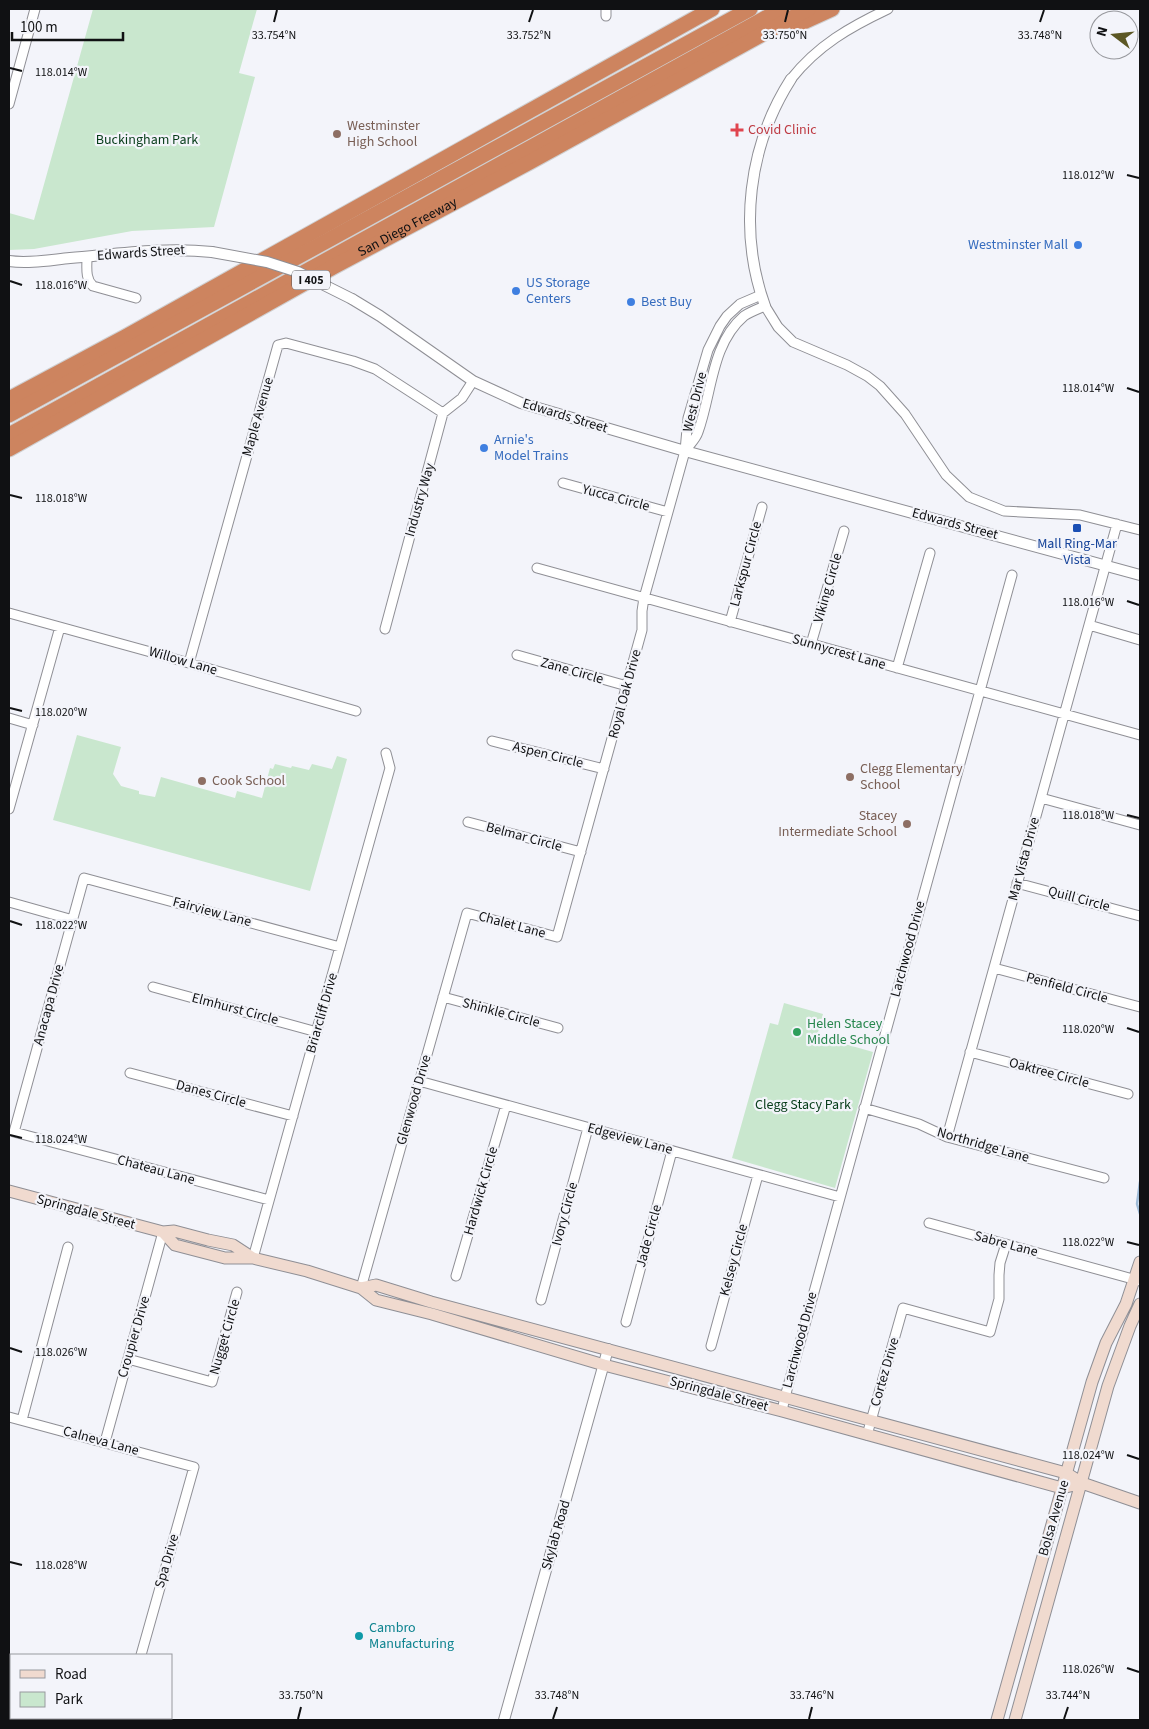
<svg xmlns="http://www.w3.org/2000/svg" width="1149" height="1729" viewBox="0 0 1149 1729" font-family="'Source Sans 3',sans-serif">
<style>
.green{fill:#c9e7ce}
.lines{fill:none;stroke-linecap:round;stroke-linejoin:round}
.stream{stroke:#9fbcd8;stroke-width:2.5}
.minor-casing{stroke:#8f8f95;stroke-width:11}
.tertiary-casing{stroke:#8f8f95;stroke-width:12}
.secondary-casing{stroke:#8f8f95;stroke-width:13}
.motorway-casing{stroke:#cfcfd0;stroke-width:17}
.minor{stroke:#fff;stroke-width:9}
.tertiary{stroke:#fff;stroke-width:10}
.secondary{stroke:#f0dacf;stroke-width:11}
.motorway{stroke:#cd845f;stroke-width:15}
.tertiary-bridge-casing{stroke:#8f8f95;stroke-width:12;stroke-linecap:butt}
.tertiary-bridge{stroke:#fff;stroke-width:10}
.ticks{fill:none;stroke:#101113;stroke-width:2}
.health-dot{fill:#e0444e;stroke:#f3f4fa;stroke-width:2}
.education-dot{fill:#8d6e63;stroke:#f3f4fa;stroke-width:2}
.shop-dot{fill:#3f7fe0;stroke:#f3f4fa;stroke-width:2}
.transit-dot{fill:#1a4fb4;stroke:#f3f4fa;stroke-width:2}
.leisure-dot{fill:#2e9e5b;stroke:#f3f4fa;stroke-width:2}
.culture-dot{fill:#0f9aa8;stroke:#f3f4fa;stroke-width:2}
.labels{text-anchor:middle;dominant-baseline:central;stroke-width:4.5;stroke-linejoin:round;paint-order:stroke}
.shield{fill:#f3f4fa;stroke:#545558;stroke-width:1}
.shield-label{font-size:12px;font-weight:bold;fill:#101113}
.education-label{font-size:14px;fill:#785e54;stroke:#f3f4fa;text-anchor:start}
.health-label{font-size:14px;fill:#be3a42;stroke:#f3f4fa;text-anchor:start}
.park-label{font-size:14px;fill:#063c19;stroke:#f3f4fa}
.street-label{font-size:14px;fill:#101113;stroke:#f3f4fa}
.shop-label{font-size:14px;fill:#366cbe;stroke:#f3f4fa;text-anchor:start}
.transit-label{font-size:14px;fill:#164399;stroke:#f3f4fa}
.leisure-label{font-size:14px;fill:#27864d;stroke:#f3f4fa;text-anchor:start}
.culture-label{font-size:14px;fill:#0d838f;stroke:#f3f4fa;text-anchor:start}
.ticks-label{font-size:12px;text-anchor:middle;fill:#101113;stroke:#f3f4fa;stroke-width:4.5;stroke-linejoin:round;paint-order:stroke}
</style>
<rect width="100%" height="100%" fill="#f3f4fa"/>
<path class="green" d="M93 9H257L239 73 255 77 214 227 132 231 34 249 9 250V213L34 220Z
M77 735 121 747 113 774 121 786 139 791V794L155 797 161 777 235 798 237 791 262 798 270 768 273 769 275 764 291 768 292 766 309 770 312 764 332 769 337 756 347 759 310 891 53 820Z
M784 1003 823 1014 817 1036 873 1052 835 1188 732 1158 770 1023 778 1025Z"/>
<g class="lines">
<path class="stream" d="M1140 1214 1137 1204 1140 1182"/>
<g class="minor-casing">
<path id="minor" d="M606 16V9
M791 79C818 45 850 27 888 9
M9 104 35 9
M87 257C87 267 85 279 93 286L136 298
M685 451C689 445 696 439 698 432 712 394 711 344 744 316 750 312 758 309 765 306L778 327 793 342 847 365 867 376 880 386 905 414 946 475 969 497 1004 511 1080 515 1140 530
M563 483 668 512
M537 568 1140 735
M9 613 147 651 356 711
M730 622 762 507
M1089 625 1140 640
M385 629 443 413 462 398 473 381
M811 644 844 531
M517 655 627 686
M189 663 278 345 286 343 353 361 375 369 443 413
M897 668 930 553
M9 718 33 725
M492 741 604 769
M1041 798 1140 825
M9 809 60 627
M468 822 581 852
M1017 883 1140 916
M9 902 73 920
M994 968 1140 1007
M153 987 317 1032
M443 997 558 1028
M970 1052 1128 1094
M130 1073 293 1116
M419 1081 840 1197
M864 1108 919 1124 947 1137 1104 1178
M947 1137 1117 524
M269 1200 14 1132 84 878 340 947
M929 1223 1140 1281
M253 1258 390 768 386 753
M456 1276 506 1105
M361 1288 467 913 557 937 642 630V611L644 598 685 451 688 418 708 350 720 326 727 316 740 304 761 295
M541 1300 588 1128
M626 1322 672 1151
M711 1346 758 1175
M128 1359 212 1382 237 1292
M782 1411 785 1397 1012 575
M9 1417 194 1467 141 1655
M22 1420 68 1247
M867 1435 903 1308 990 1332 999 1299V1275L1000 1263 1006 1244
M105 1442 163 1232
M9 1691H11
M113 1718 122 1720
M26 1720 28 1718"/>
</g>
<g class="tertiary-casing">
<path id="tertiary" d="M9 261C29 264 50 260 70 258 118 254 164 247 212 252
M352 299 380 316 473 381 521 403 685 451 1140 575
M765 306C738 231 748 146 791 79
M504 1720 608 1349"/>
</g>
<g class="secondary-casing">
<path id="secondary" d="M9 1191 163 1232 174 1231 208 1240 233 1245 253 1258
M163 1232 175 1245 225 1258H253L307 1271 361 1288 376 1300 432 1314 604 1365 782 1411 1062 1488 1082 1483
M361 1288 376 1285 431 1302 1066 1473 1082 1483 1140 1503
M997 1720 1092 1382 1106 1343 1126 1304 1140 1262
M1015 1720 1108 1386 1130 1326 1140 1304"/>
</g>
<g class="motorway-casing">
<g id="motorway">
<path d="M797 25 832 9"/>
<path d="M9 399 125 337 712 9"/>
<path d="M9 415 750 9"/>
<path d="M9 435 782 9"/>
<path id="s1" d="M9 449 335 266 530 162 808 9"/>
</g>
</g>
<use href="#minor" class="minor"/>
<use href="#tertiary" class="tertiary"/>
<use href="#secondary" class="secondary"/>
<use href="#motorway" class="motorway"/>
<g class="tertiary-bridge-casing">
<path id="tertiary-bridge" d="M212 252 267 262 298 272 352 299"/>
</g>
<use href="#tertiary-bridge" class="tertiary-bridge"/>
</g>
<path class="ticks" d="M274 22 277 10M529 22 533 10M785 22 788 10M1040 22 1044 10M10 68 22 71M1127 175 1139 178M10 281 22 285M1127 388 1139 392M10 495 22 498M1127 601 1139 605M10 708 22 711M1127 815 1139 818M10 921 22 925M1127 1028 1139 1032M10 1135 22 1138M1127 1242 1139 1245M10 1348 22 1352M1127 1455 1139 1459M10 1562 22 1565M1127 1668 1139 1672M298 1719 301 1707M553 1719 557 1707M809 1719 812 1707M1064 1719 1068 1707"/>
<path class="health-dot" d="M734.5 122.5h5v5h5v5h-5v5h-5v-5h-5v-5h5z"/>
<g class="education-dot">
<circle cx="337" cy="134" r="5"/>
<circle cx="850" cy="777" r="5"/>
<circle cx="202" cy="781" r="5"/>
<circle cx="907" cy="824" r="5"/>
</g>
<g class="shop-dot">
<circle cx="1078" cy="245" r="5"/>
<circle cx="516" cy="291" r="5"/>
<circle cx="631" cy="302" r="5"/>
<circle cx="484" cy="448" r="5"/>
</g>
<rect class="transit-dot" x="1072" y="523" width="10" height="10" rx="2.5"/>
<circle class="leisure-dot" cx="797" cy="1032" r="5"/>
<circle class="culture-dot" cx="359" cy="1636" r="5"/>
<g class="labels">
<rect class="shield" x="292" y="270.5" width="38" height="19" rx="4"/>
<g class="shield-label">
<text x="311" y="280">I 405</text>
</g>
<g class="education-label">
<text x="347" y="126">Westminster<tspan x="347" dy="16">High School</tspan></text>
<text x="860" y="769">Clegg Elementary<tspan x="860" dy="16">School</tspan></text>
<text x="212" y="781">Cook School</text>
<text x="897" y="816" text-anchor="end">Stacey<tspan x="897" dy="16">Intermediate School</tspan></text>
</g>
<g class="health-label">
<text x="748" y="130">Covid Clinic</text>
</g>
<g class="park-label">
<text x="147" y="140">Buckingham Park</text>
<text x="803" y="1105">Clegg Stacy Park</text>
</g>
<g class="street-label">
<text stroke="none"><textPath href="#s1" startOffset="456">San Diego Freeway</textPath></text>
<text transform="translate(141 253) rotate(-4)">Edwards Street</text>
<text transform="translate(695 402) rotate(-76)">West Drive</text>
<text transform="translate(565 416) rotate(17)">Edwards Street</text>
<text transform="translate(258 417) rotate(-74)">Maple Avenue</text>
<text transform="translate(616 498) rotate(15)">Yucca Circle</text>
<text transform="translate(420 500) rotate(-74)">Industry Way</text>
<text transform="translate(955 524) rotate(15)">Edwards Street</text>
<text transform="translate(746 564) rotate(-75)">Larkspur Circle</text>
<text transform="translate(828 588) rotate(-74)">Viking Circle</text>
<text transform="translate(839 652) rotate(16)">Sunnycrest Lane</text>
<text transform="translate(183 661) rotate(16)">Willow Lane</text>
<text transform="translate(572 671) rotate(16)">Zane Circle</text>
<text transform="translate(625 694) rotate(-75)">Royal Oak Drive</text>
<text transform="translate(548 755) rotate(14)">Aspen Circle</text>
<text transform="translate(524 837) rotate(15)">Belmar Circle</text>
<text transform="translate(1024 859) rotate(-75)">Mar Vista Drive</text>
<text transform="translate(1079 899) rotate(15)">Quill Circle</text>
<text transform="translate(212 912) rotate(15)">Fairview Lane</text>
<text transform="translate(512 925) rotate(15)">Chalet Lane</text>
<text transform="translate(908 949) rotate(-75)">Larchwood Drive</text>
<text transform="translate(1067 988) rotate(15)">Penfield Circle</text>
<text transform="translate(49 1005) rotate(-75)">Anacapa Drive</text>
<text transform="translate(235 1009) rotate(15)">Elmhurst Circle</text>
<text transform="translate(322 1013) rotate(-74)">Briarcliff Drive</text>
<text transform="translate(501 1013) rotate(15)">Shinkle Circle</text>
<text transform="translate(1049 1073) rotate(15)">Oaktree Circle</text>
<text transform="translate(211 1094) rotate(15)">Danes Circle</text>
<text transform="translate(414 1100) rotate(-74)">Glenwood Drive</text>
<text transform="translate(630 1139) rotate(15)">Edgeview Lane</text>
<text transform="translate(983 1145) rotate(16)">Northridge Lane</text>
<text transform="translate(156 1170) rotate(15)">Chateau Lane</text>
<text transform="translate(481 1191) rotate(-74)">Hardwick Circle</text>
<text transform="translate(86 1212) rotate(15)">Springdale Street</text>
<text transform="translate(565 1214) rotate(-75)">Ivory Circle</text>
<text transform="translate(649 1236) rotate(-75)">Jade Circle</text>
<text transform="translate(1006 1244) rotate(15)">Sabre Lane</text>
<text transform="translate(734 1260) rotate(-75)">Kelsey Circle</text>
<text transform="translate(134 1337) rotate(-74)">Croupier Drive</text>
<text transform="translate(225 1337) rotate(-74)">Nugget Circle</text>
<text transform="translate(800 1340) rotate(-75)">Larchwood Drive</text>
<text transform="translate(885 1372) rotate(-74)">Cortez Drive</text>
<text transform="translate(719 1394) rotate(15)">Springdale Street</text>
<text transform="translate(101 1441) rotate(15)">Calneva Lane</text>
<text transform="translate(1054 1518) rotate(-74)">Bolsa Avenue</text>
<text transform="translate(556 1535) rotate(-74)">Skylab Road</text>
<text transform="translate(167 1561) rotate(-74)">Spa Drive</text>
</g>
<g class="shop-label">
<text x="1068" y="245" text-anchor="end">Westminster Mall</text>
<text x="526" y="283">US Storage<tspan x="526" dy="16">Centers</tspan></text>
<text x="641" y="302">Best Buy</text>
<text x="494" y="440">Arnie's<tspan x="494" dy="16">Model Trains</tspan></text>
</g>
<g class="transit-label">
<text x="1077" y="544">Mall Ring-Mar<tspan x="1077" dy="16">Vista</tspan></text>
</g>
<g class="leisure-label">
<text x="807" y="1024">Helen Stacey<tspan x="807" dy="16">Middle School</tspan></text>
</g>
<g class="culture-label">
<text x="369" y="1628">Cambro<tspan x="369" dy="16">Manufacturing</tspan></text>
</g>
</g>
<g class="ticks-label">
<text x="274" y="39">33.754°N</text>
<text x="529" y="39">33.752°N</text>
<text x="785" y="39">33.750°N</text>
<text x="1040" y="39">33.748°N</text>
<text x="61" y="76">118.014°W</text>
<text x="1088" y="179">118.012°W</text>
<text x="61" y="289">118.016°W</text>
<text x="1088" y="392">118.014°W</text>
<text x="61" y="502">118.018°W</text>
<text x="1088" y="606">118.016°W</text>
<text x="61" y="716">118.020°W</text>
<text x="1088" y="819">118.018°W</text>
<text x="61" y="929">118.022°W</text>
<text x="1088" y="1033">118.020°W</text>
<text x="61" y="1143">118.024°W</text>
<text x="1088" y="1246">118.022°W</text>
<text x="61" y="1356">118.026°W</text>
<text x="1088" y="1459">118.024°W</text>
<text x="61" y="1569">118.028°W</text>
<text x="1088" y="1673">118.026°W</text>
<text x="301" y="1699">33.750°N</text>
<text x="557" y="1699">33.748°N</text>
<text x="812" y="1699">33.746°N</text>
<text x="1068" y="1699">33.744°N</text>
</g>
<rect width="1149" height="1729" fill="none" stroke="#101113" stroke-width="20"/>
<rect x="10" y="1654" width="162" height="65" fill="#f3f4fa" stroke="#98999e"/>
<rect x="20" y="1670" width="25" height="8" fill="#f0dacf" stroke="#98999e"/>
<text x="55" y="1679" font-size="15" fill="#101113">Road</text>
<rect x="20" y="1692" width="25" height="15" fill="#c9e7ce" stroke="#98999e"/>
<text x="55" y="1704" font-size="15" fill="#101113">Park</text>
<g transform="translate(1114 35) rotate(286)"><circle r="24" fill="#f3f4fa" stroke="#98999e"/>
<path d="M0-4L9 19L0 12L-9 19Z" fill="#5c5724"/>
<text y="-8" font-size="14" font-weight="bold" text-anchor="middle" fill="#101113">N</text>
</g>
<path d="M12 32v8h111v-8" fill="none" stroke="#101113" stroke-width="2.5"/>
<text x="20" y="32" font-size="15" fill="#101113" stroke="#f3f4fa" stroke-width="4" paint-order="stroke">100 m</text>
</svg>
